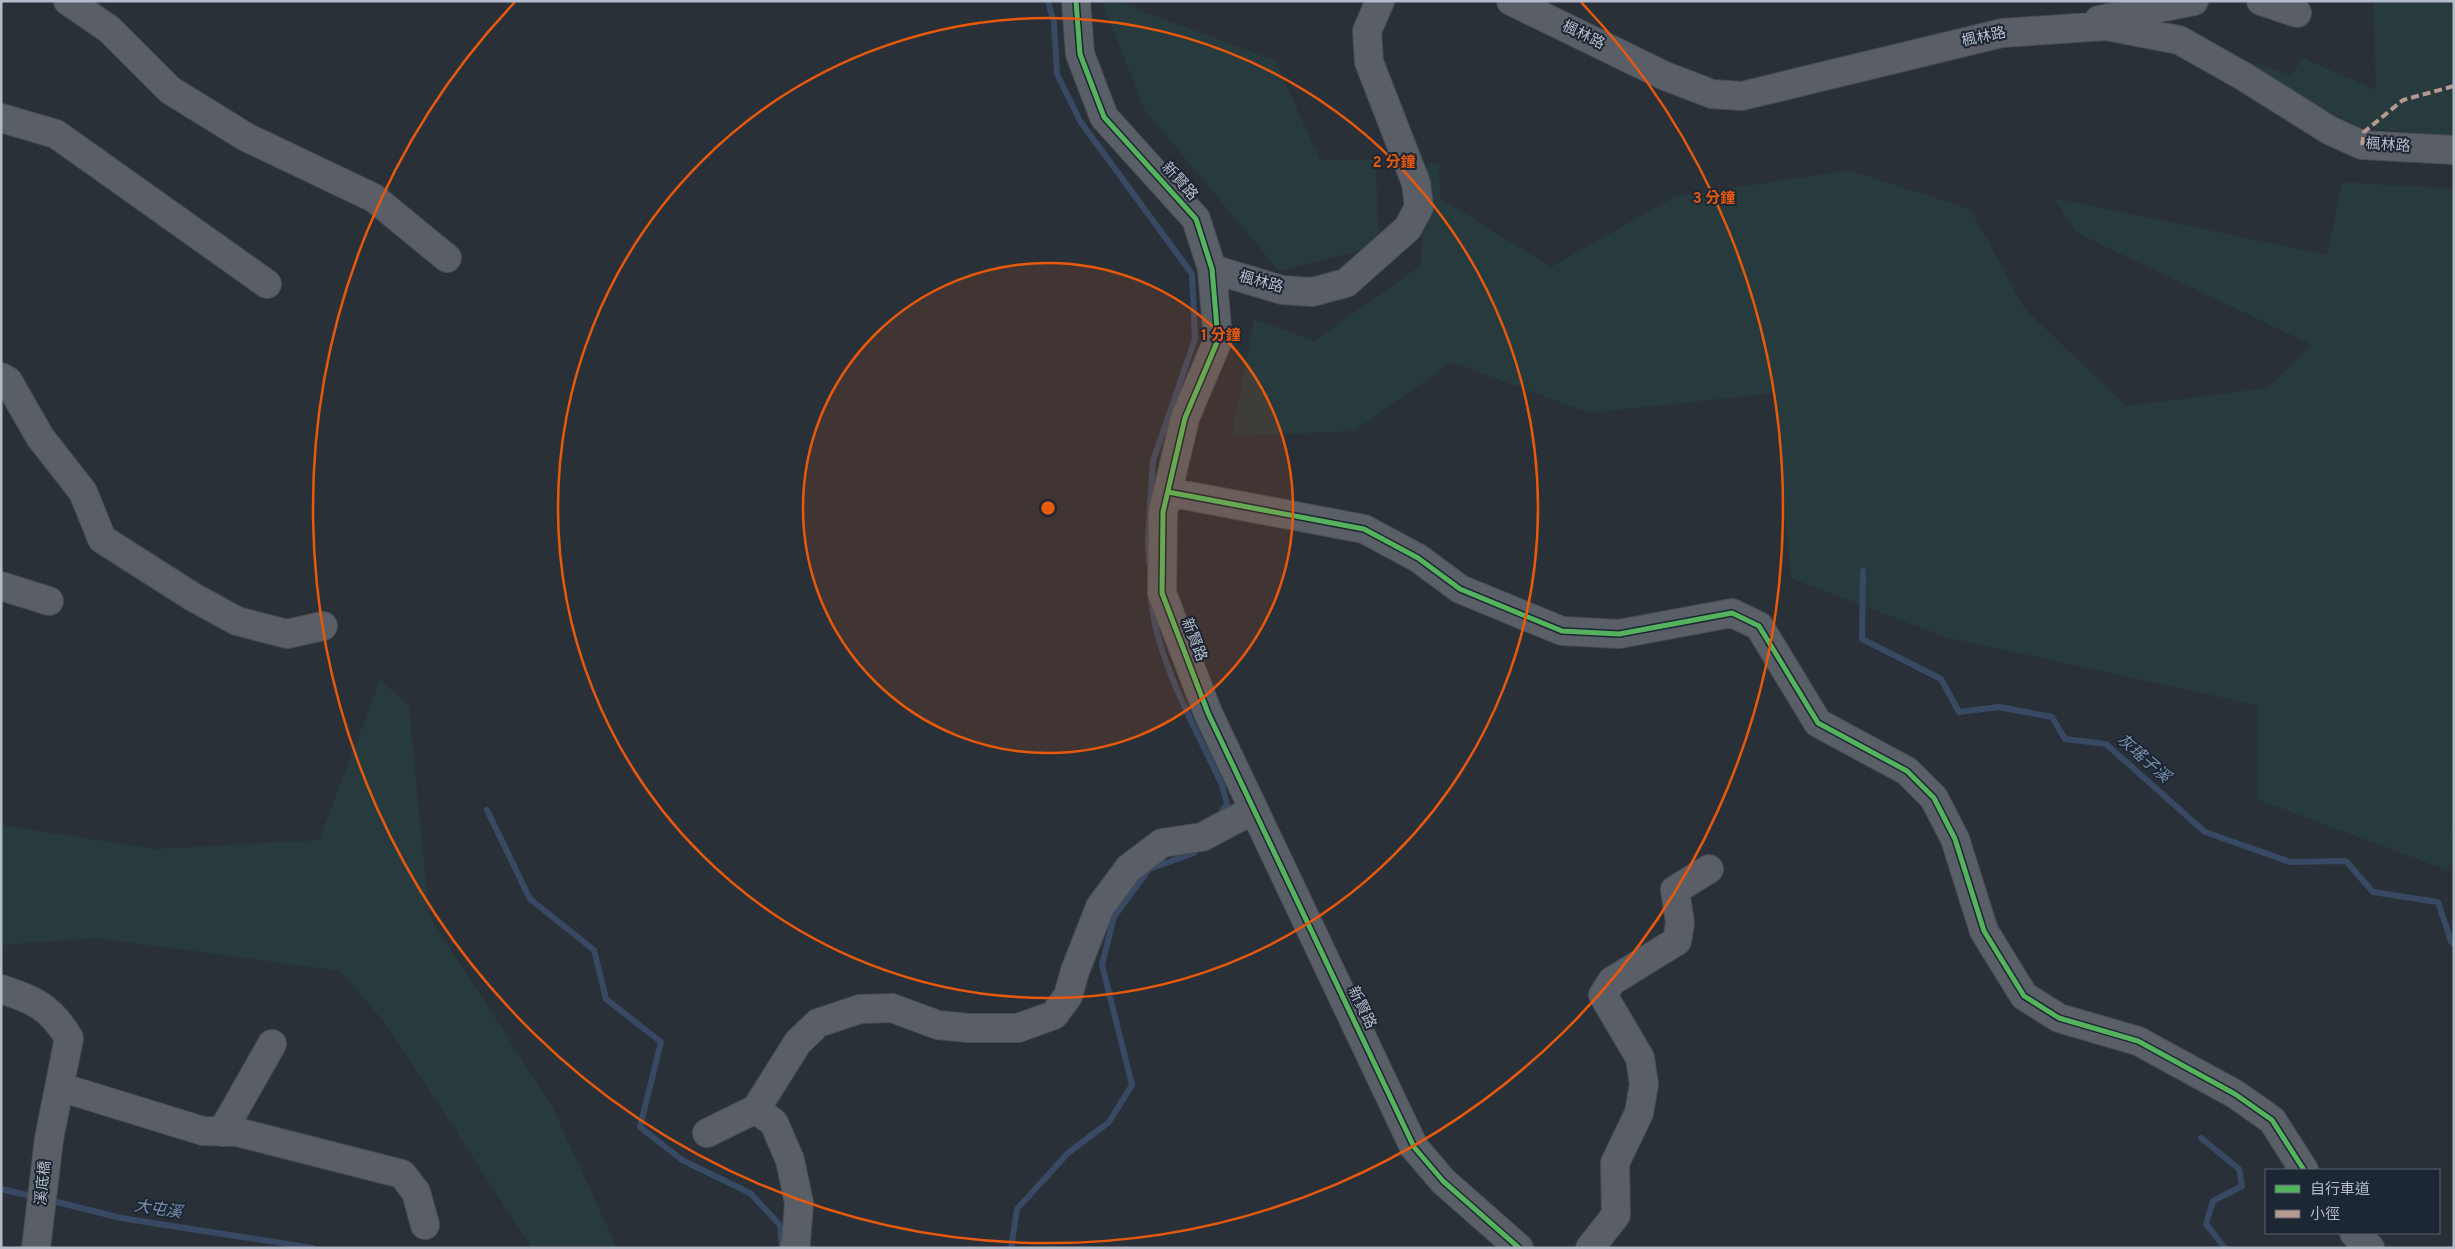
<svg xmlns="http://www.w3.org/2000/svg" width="2455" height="1249" viewBox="0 0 2455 1249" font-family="Overpass,'Noto Sans TC',sans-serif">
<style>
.green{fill:#273a3e}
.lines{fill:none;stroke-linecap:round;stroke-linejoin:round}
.stream{stroke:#384963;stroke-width:6}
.minor-casing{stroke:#484c53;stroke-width:30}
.minor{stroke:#5a5e66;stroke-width:28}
.quiet{stroke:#b69a8f;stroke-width:4;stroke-dasharray:8 4;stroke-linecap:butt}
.cycleway-casing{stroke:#1d2633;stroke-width:8}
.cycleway{stroke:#56b35d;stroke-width:5}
.ring{fill:none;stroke:#e8590c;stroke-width:2.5}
.labels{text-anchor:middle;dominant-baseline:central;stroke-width:4;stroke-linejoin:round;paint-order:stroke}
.street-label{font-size:15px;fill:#b4bcc9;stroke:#1d2633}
.water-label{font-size:16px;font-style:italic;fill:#7c92b1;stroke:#1d2633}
.centre{fill:#e8590c;stroke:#1d2633;stroke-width:2.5}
.ring-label{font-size:15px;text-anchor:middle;font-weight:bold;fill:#e8590c;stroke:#1d2633;stroke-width:4;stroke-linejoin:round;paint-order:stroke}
</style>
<rect width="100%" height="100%" fill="#2a3038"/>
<path class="green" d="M1102 1H1114L1275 60 1320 160H1376L1379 246 1279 271 1144 109Z
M2373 1H2454V136L2359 127 2238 65 2259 64 2291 75 2303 58 2376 90Z
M1428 163 1439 164 1440 198 1551 267 1674 197 1850 170 1971 210 2025 309 2126 406 2268 388 2312 345 2077 233 2054 198 2327 255 2342 182 2454 189V814L2450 871 2258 800 2257 705 1945 637 1791 578 1775 393 1589 413 1452 362 1354 431 1232 436 1254 319 1314 341 1420 266Z
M380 680 409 706 429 915 553 1108 617 1248H532L385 1023 340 971 97 938 1 945V825L154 849 319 840Z"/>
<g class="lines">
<path class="stream" d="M1048 1 1054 23 1057 74 1080 121 1192 274 1195 339 1153 461 1148 538 1149 563
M1863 571 1862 639 1941 679 1959 712 1999 707 2052 717 2065 739 2106 744 2205 832 2290 862 2346 861 2373 892 2438 902 2451 941 2454 945
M1151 598C1155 656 1197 732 1222 785L1227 804 1222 811
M487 810 530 899 594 950 606 999 661 1042 640 1127 682 1160 750 1193 780 1225 782 1248
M2201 1138 2239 1169 2242 1186 2213 1201 2206 1224 2225 1248
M1 1189 36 1197
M49 1200 121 1218 313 1248
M1011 1248 1017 1209 1068 1153 1109 1122 1132 1085 1102 965 1114 917 1149 869 1194 853"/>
<g class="minor-casing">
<path id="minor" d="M68 1 109 29 170 90 246 137 374 198 447 258
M1076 1 1080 54 1104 117 1196 219 1212 269 1218 340 1185 418 1163 512 1162 593 1208 713 1414 1147 1443 1181 1519 1248
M1511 1 1665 76 1712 94 1742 96 2002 33 2106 26 2179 40 2243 76 2329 130 2362 145 2454 150
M2261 1 2297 13
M2099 20 2194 1
M1 118 56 134 267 284
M1212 269 1282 290 1312 292 1346 283 1408 228 1419 207 1416 183 1369 62 1367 31 1380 1
M1 377 8 381 40 437 83 492 102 539 193 597 237 621 287 634 323 626
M1168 492 1364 529 1418 558 1460 589 1562 631 1619 634 1732 613 1759 626 1818 723 1907 771 1934 798 1955 839 1984 931 2024 996 2059 1018 2138 1041 2235 1094 2272 1120 2304 1170
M1 586 49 601
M1 989C35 1000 50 1007 69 1038L49 1139 36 1248
M60 1087 203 1131 237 1132 402 1174 416 1192 425 1225
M756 1109 774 1123 790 1160 799 1203 796 1242 794 1248
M222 1132 272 1044
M707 1133 756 1109 798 1042 818 1023 860 1009 892 1008 938 1025 968 1028H1018L1054 1015 1068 996 1075 971 1100 907 1129 868 1162 843 1202 837 1253 810
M2354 1233 2370 1248
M1590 1248 1616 1215 1615 1163 1639 1113 1644 1084 1640 1058 1603 995 1612 981 1677 941 1680 923 1675 890 1709 869"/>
</g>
<use href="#minor" class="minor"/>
<path class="quiet" d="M2362 145 2364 132 2403 100 2454 86"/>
<g class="cycleway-casing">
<path id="cycleway" d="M1076 1 1080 54 1104 117 1196 219 1212 269 1218 340 1185 418 1163 512 1162 593 1208 713 1414 1147 1443 1181 1519 1248
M1168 492 1364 529 1418 558 1460 589 1562 631 1619 634 1732 613 1759 626 1818 723 1907 771 1934 798 1955 839 1984 931 2024 996 2059 1018 2138 1041 2235 1094 2272 1120 2304 1170"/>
</g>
<use href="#cycleway" class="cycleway"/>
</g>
<circle cx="1048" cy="508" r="245" fill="#e8590c" fill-opacity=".12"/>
<g class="ring">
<circle cx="1048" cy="508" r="245"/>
<circle cx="1048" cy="508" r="490"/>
<path d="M1581 2A735 735 0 1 1 515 2"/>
</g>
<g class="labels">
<g class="street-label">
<text transform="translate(1583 36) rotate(26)">楓林路</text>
<text transform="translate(1984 38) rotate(-12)">楓林路</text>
<text transform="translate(2388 146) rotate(4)">楓林路</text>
<text transform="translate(1179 182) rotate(48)">新賢路</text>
<text transform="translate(1261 283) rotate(15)">楓林路</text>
<text transform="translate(1193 640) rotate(69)">新賢路</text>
<text transform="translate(1361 1008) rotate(64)">新賢路</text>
<text transform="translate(44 1183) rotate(-84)">溪底橋</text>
</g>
<g class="water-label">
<text transform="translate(2143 759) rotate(41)">灰瑤子溪</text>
<text transform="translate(158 1210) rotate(9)">大屯溪</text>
</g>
</g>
<circle cx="1048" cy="508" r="8" class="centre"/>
<g class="ring-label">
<text x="1394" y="167">2 分鐘</text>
<text x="1714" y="203">3 分鐘</text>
<text x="1221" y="340">1 分鐘</text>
</g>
<rect width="2455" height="1249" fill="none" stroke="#b4bcc9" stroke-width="5"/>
<rect x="2265" y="1169" width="175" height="65" fill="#1d2633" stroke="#59626f"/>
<rect x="2275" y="1185" width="25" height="8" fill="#56b35d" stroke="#59626f"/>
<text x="2310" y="1194" font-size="15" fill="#b4bcc9">自行車道</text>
<rect x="2275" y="1210" width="25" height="8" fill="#b69a8f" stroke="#59626f"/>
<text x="2310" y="1219" font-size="15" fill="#b4bcc9">小徑</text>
</svg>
